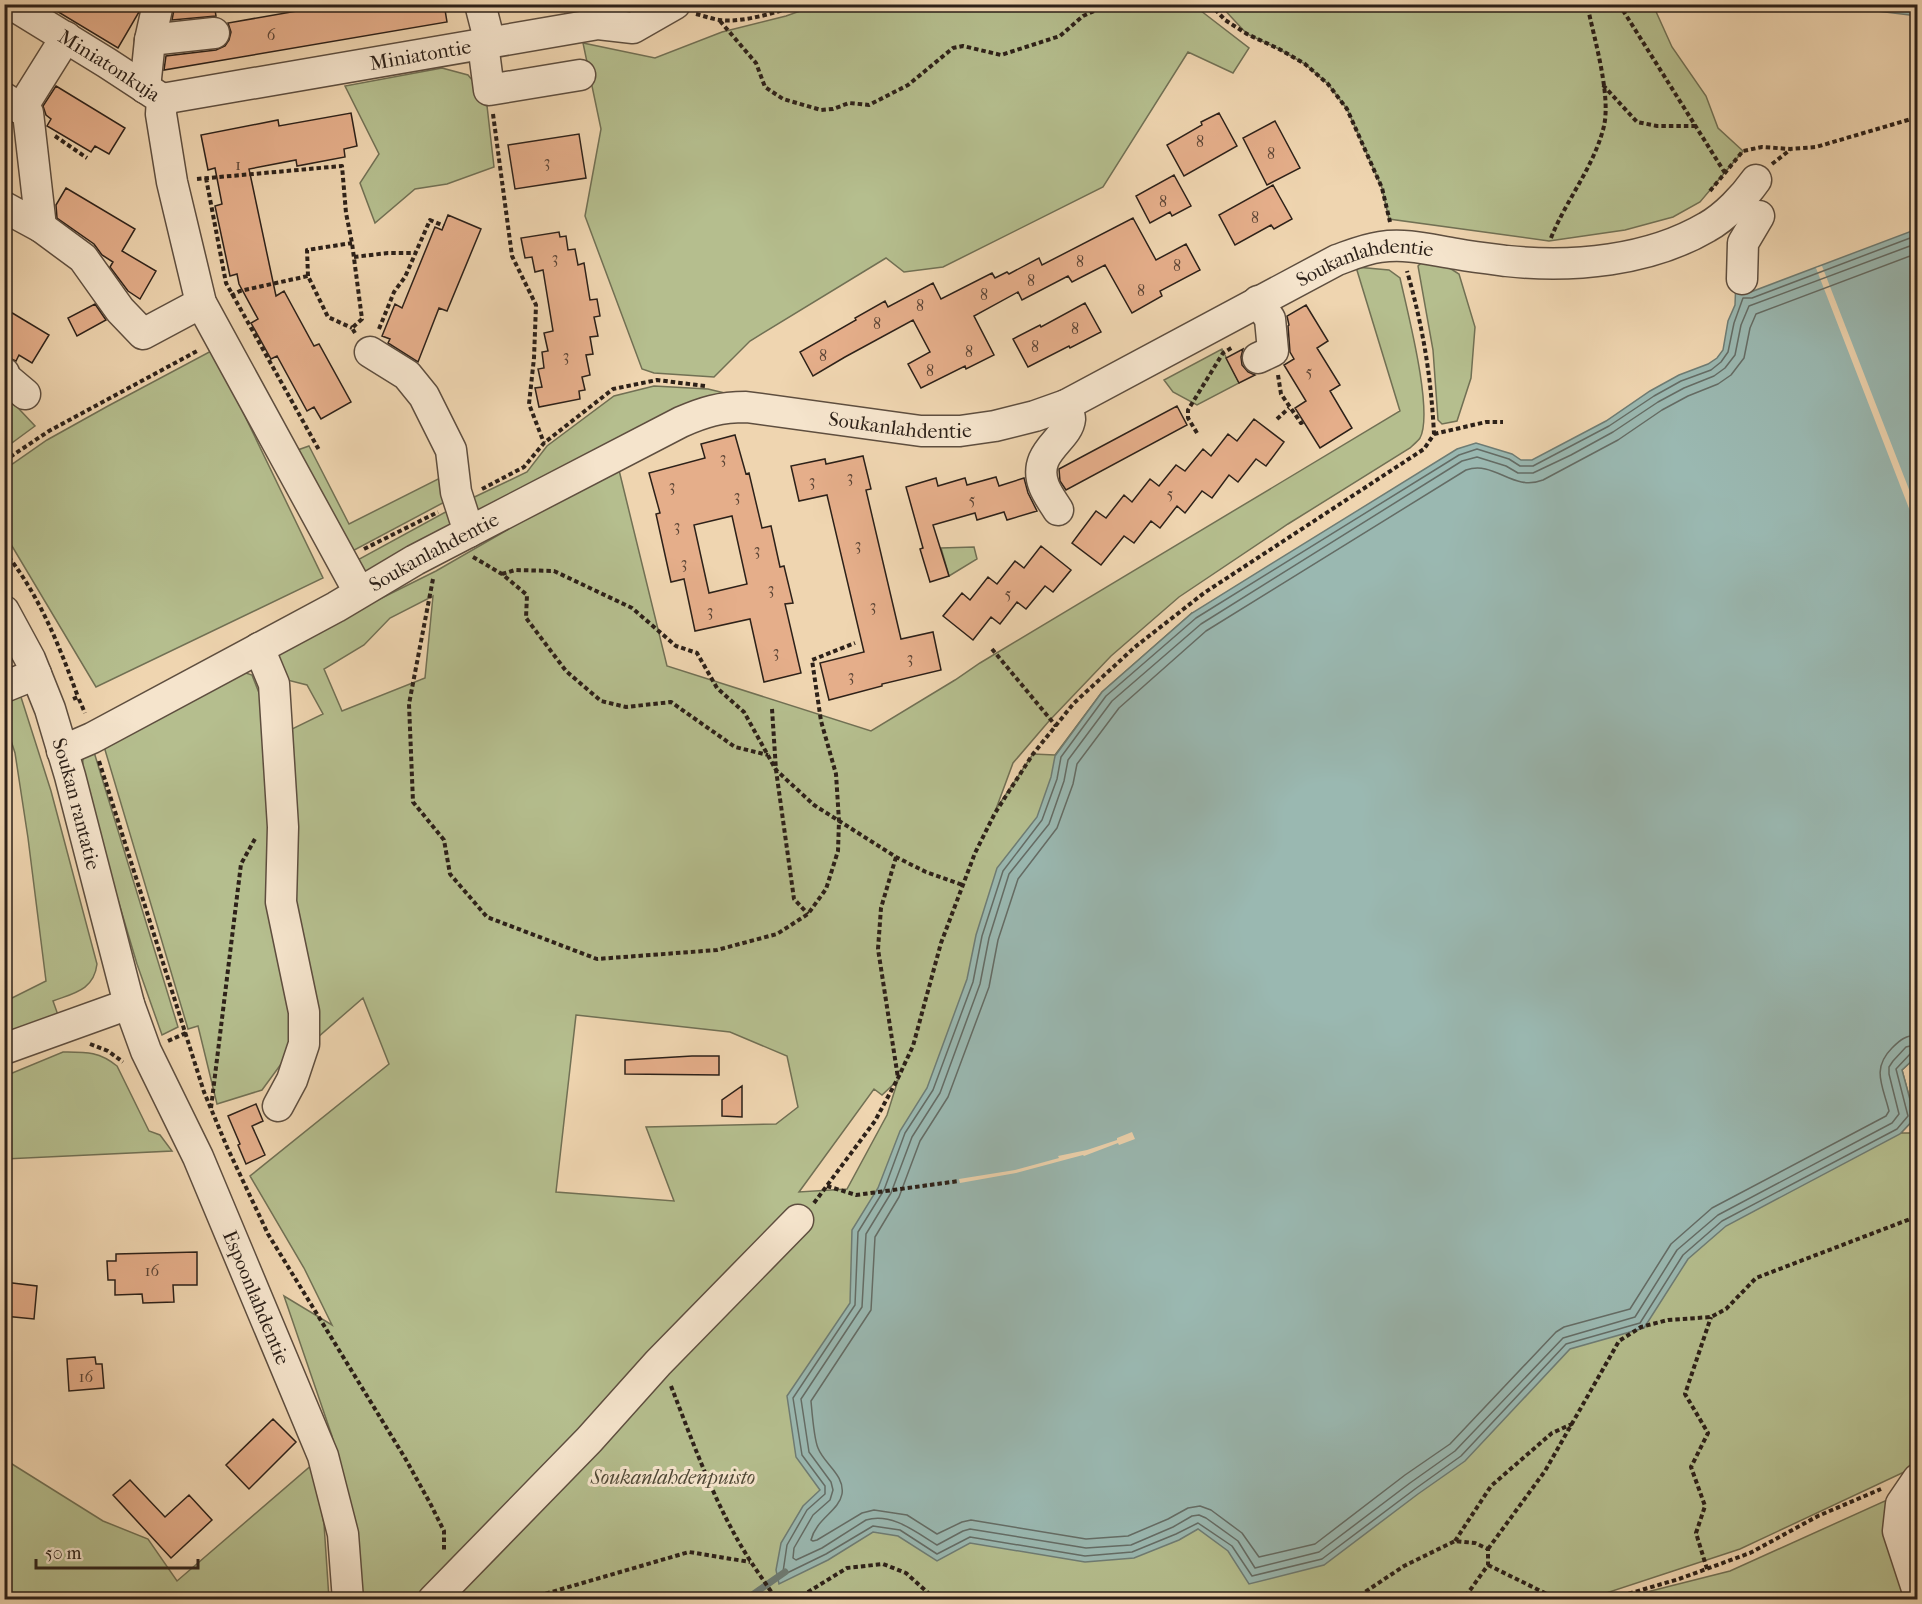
<svg xmlns="http://www.w3.org/2000/svg" width="1922" height="1604" viewBox="0 0 1922 1604" font-family="'IM FELL French Canon',serif">
<style>
.green{fill:#b5be8e;stroke:#717054;stroke-width:1.5;fill-rule:evenodd}
.water{fill:#9ab8b1;stroke:#6e7c74;stroke-width:1.5}
.pier{fill:#efd5b0}
.lines{fill:none;stroke-linecap:round;stroke-linejoin:round}
.shore{stroke:#646c65;stroke-width:1.5}
.stream{stroke:#6e7c74;stroke-width:7}
.building{fill:#e5ae8a;stroke:#2d2119;stroke-width:1.5;fill-rule:evenodd}
.minor-casing{stroke:#5e4e3f;stroke-width:33}
.path{stroke:#2d2119;stroke-width:4;stroke-dasharray:4.5 3;stroke-linecap:butt}
.minor{stroke:#f5e4cc;stroke-width:30}
.labels{text-anchor:middle;dominant-baseline:central;stroke-width:6;stroke-linejoin:round;paint-order:stroke}
.number-label{font-size:16px;fill:#5b4435}
.street-label{font-size:20px;fill:#2d2119;stroke:#f5e4cc}
.park-label{font-size:20px;font-style:italic;fill:#4f4836;stroke:#f5e4cc}
</style>
<rect width="100%" height="100%" fill="#efd5b0"/>
<filter id="stains"><feTurbulence type="fractalNoise" baseFrequency=".00333" numOctaves="4"/><feColorMatrix values="0 0 0 0 .2 0 0 0 0 .09 0 0 0 0 .02 0 0 0 .5 -.17"/></filter>
<radialGradient id="worn" r=".72"><stop offset=".6" stop-color="#630" stop-opacity="0"/><stop offset="1" stop-color="#630" stop-opacity=".3"/></radialGradient>
<path class="green" d="M1192 4 1249 48 1233 73 1188 52 1103 187 943 267 904 272 886 258 750 341 714 377 654 373 642 369 585 216 601 129 583 43 655 58 722 32 786 16 817 5Z
M582 5H662L643 13Z
M1220 5H1653L1672 47 1706 96 1718 128 1743 151 1700 202 1673 217 1625 230 1549 241 1389 219 1382 188 1347 109 1328 84 1305 64 1279 49 1247 34Z
M442 68 468 75 486 97 494 167 447 184 415 189 375 223 360 183 379 154 345 86Z
M1422 262 1448 267 1459 274 1475 327 1471 378 1457 421 1442 424 1438 420 1433 350 1418 266Z
M1356 267 1389 270 1400 278C1407 310 1434 412 1420 438 1418 441 1413 445 1410 448L1288 524 1179 597 1111 656 1049 721 1013 763 996 809 1033 754 1055 755 1102 692 1192 613 1918 1055 1902 1070 1915 1118 1901 1133H1917V1466L1740 1549 1600 1595 1610 1599H359L356 1532 332 1436 284 1296 332 1325 304 1268 250 1176 389 1064 363 998 318 1037 292 1049 262 1090 217 1104 198 1026 188 1029 103 743 237 670 252 675 263 703 283 744 292 729 323 714 307 685 283 679 275 651 436 571 618 466 667 666 871 731 955 680 980 663 1400 411ZM433 596 425 678 342 711 324 669 364 645 390 618ZM576 1015 730 1032 787 1056 798 1107 776 1124 646 1127 674 1201 556 1192ZM898 1080 887 1115 847 1189 799 1192 874 1089 882 1095Z
M1222 349 1239 383 1197 405 1173 392 1164 380Z
M213 350 323 578 96 687 12 546 5 538 4 470 47 440 108 406Z
M654 386 708 389 729 394 471 521 464 502 527 472 547 446 614 396Z
M4 393 35 426 5 448H4Z
M309 446 349 524 446 475 452 498 345 555 292 452Z
M451 509 454 529 376 574 363 572 352 563Z
M974 547 977 559 949 576 941 548Z
M20 694 51 791 97 964C94 990 74 993 53 1001L58 1015 5 1038 4 1002 46 981 28 838 15 753 5 722V701Z
M94 752 178 1027 162 1035 137 964 82 779 83 758Z
M63 1052C85 1052 99 1051 117 1066L149 1131 160 1135 172 1151 5 1159V1076Z
M4 1459 103 1521 148 1539 177 1581 313 1464 324 1524 329 1599H5Z
M1917 1485V1578L1912 1599 1615 1600 1730 1571 1916 1487Z"/>
<path class="water" d="M1717 5H1917V16L1877 11 1763 10Z
M1917 229 1918 1055 1902 1070 1915 1118 1900 1134 1726 1226 1688 1259 1644 1328 1570 1349 1465 1461 1418 1494 1324 1565 1249 1584 1228 1551 1198 1529 1179 1540 1134 1558 1085 1562 970 1543 937 1561 898 1536 873 1532 828 1560 779 1584 776 1570 781 1543 803 1506 820 1490 796 1457 787 1396 850 1303 852 1230 878 1188 900 1131 927 1088 967 979 976 935 997 868 1037 817 1051 777 1055 756 1102 692 1192 613 1457 449 1476 443 1512 454 1521 460H1532L1606 421 1650 391 1679 375 1708 364 1717 358 1723 350 1728 321 1735 305 1736 279 1748 293Z"/>
<path class="pier" d="M1822 266 1917 510V529L1816 268Z
M1132 1132 1135 1139 1119 1145 1118 1143 1084 1156 1083 1155 1016 1173 960 1183 959 1179 1015 1170 1059 1158 1058 1156 1087 1150 1117 1140V1138Z"/>
<g class="lines">
<path class="shore" d="M1918 235 1752 298H1743L1734 323 1728 352 1721 362 1711 370 1681 381 1654 396 1609 426 1533 466H1520L1509 459 1477 449 1459 455 1196 618 1106 696 1061 757 1057 779 1042 820 1003 871 982 936 973 982 933 1090 905 1133 884 1190 858 1232 855 1305 793 1398 802 1455 825 1486V1494L807 1510 787 1545 783 1572 787 1573 826 1554 873 1526 900 1530 937 1554 970 1537 1085 1556 1132 1552 1176 1534 1198 1523 1232 1546 1252 1576 1322 1559 1415 1489 1461 1456 1566 1344 1640 1323 1683 1255 1722 1221 1897 1129 1908 1116 1896 1069 1911 1053 1918 1051
M1918 243 1749 306 1741 325 1735 355 1725 368 1714 376 1684 388 1658 402 1613 432 1571 455 1533 473H1518L1506 466 1477 457 1462 461 1201 624 1112 701 1068 760 1064 781 1049 824 1009 874 989 938 980 984 940 1093 912 1137 891 1193 866 1234 862 1307 801 1399 809 1452 831 1482 833 1490 830 1500 813 1515 794 1548 793 1558 796 1560 822 1548 866 1520C892 1512 917 1533 937 1545L963 1531 970 1529 1086 1548 1131 1545 1173 1527 1192 1516 1199 1515 1206 1518 1238 1541 1255 1568 1319 1552 1410 1483 1455 1451 1563 1338 1635 1317 1677 1250 1718 1215 1892 1123 1899 1114 1889 1074V1067L1893 1061 1906 1047 1918 1044
M1918 253 1756 314 1750 328 1744 358 1731 375 1718 384 1688 396 1662 410 1618 440 1543 480C1512 492 1495 460 1466 470L1206 631 1119 708 1077 764 1073 784 1057 828 1018 879 998 940 989 987 948 1097 920 1141 899 1197 875 1237 871 1310 811 1401C812 1412 814 1439 818 1448 824 1464 845 1475 842 1494 839 1511 816 1519 811 1540L813 1541 817 1540 862 1513 874 1510 907 1515 937 1534 962 1522 971 1520 1086 1539 1128 1536 1168 1519 1188 1508 1200 1506 1211 1510 1242 1533 1259 1557 1315 1544 1405 1475 1450 1444 1556 1332 1564 1327 1630 1309 1671 1244 1712 1208 1886 1116 1889 1111C1883 1086 1871 1069 1892 1048 1900 1040 1906 1035 1918 1035"/>
<path class="stream" d="M745 1600 785 1572"/>
</g>
<path class="building" d="M45 4H126L139 12 118 48Z
M175 4H214L216 16 172 20Z
M337 4H444L447 22 164 70 166 56 216 50 225 46 229 40 231 32 228 23Z
M56 86 125 128 109 154 95 146 91 152 47 126 51 119 46 115 43 106Z
M351 113 357 146 344 149 345 157 297 166 296 160 249 169 276 296 284 291 314 346 319 344 351 402 321 419 314 407 307 411 277 356 271 359 251 323 258 319 239 284 237 274 230 276 215 206 222 204 215 168 208 170 201 135 278 120 279 126Z
M1219 113 1237 146 1184 176 1167 145 1202 125 1201 122Z
M1275 121 1300 168 1267 185 1243 138Z
M579 134 586 178 515 189 508 145Z
M1174 175 1191 206 1172 216 1170 212 1150 223 1136 196Z
M1273 185 1292 219 1274 229 1271 225 1235 245 1219 215Z
M66 188 135 229 122 251 156 271 140 299 128 291 110 267 113 262 102 255 94 244 57 218 56 205Z
M448 215 481 229 447 311 439 308 418 362 388 343 390 339 382 336 395 304 402 308 435 227 442 230Z
M1133 218 1156 260 1186 244 1200 270 1160 291 1162 296 1132 313 1105 265 1072 282 1068 276 1022 300 1018 292 974 316 994 355 966 369 965 366 921 388 908 364 930 352 913 320 845 357 813 376 800 352 856 320 855 318 885 301 888 307 933 283 941 299 992 273 995 278 1007 272 1009 274 1039 258 1042 265Z
M559 232 560 237 566 236 568 250 575 249 578 265 584 263 590 300 597 299 600 316 594 317 598 336 590 337 593 354 586 355 590 375 582 377 585 390 579 391 580 399 539 407 535 388 542 387 538 369 544 368 542 352 548 351 544 333 553 331 543 270 535 272 532 257 525 258 521 238Z
M1085 303 1101 332 1070 348 1069 346 1028 367 1013 339 1040 325 1041 327Z
M95 304 106 320 77 336 68 318Z
M1306 305 1328 341 1317 348 1340 385 1330 391 1352 428 1320 448 1295 408 1306 401 1284 365 1294 359 1290 352 1288 326 1289 325 1287 316Z
M4 308 49 335 32 363 19 355 16 361 4 356Z
M1243 349 1241 357 1242 365 1248 372 1255 375 1239 383 1226 358Z
M1177 406 1187 425 1066 490 1060 481 1059 469Z
M1254 419 1284 442 1266 466 1256 459 1238 482 1229 475 1212 498 1202 491 1185 513 1177 506 1160 528 1151 521 1134 543 1124 536 1101 565 1072 543 1096 511 1106 518 1124 495 1132 502 1150 479 1159 486 1176 465 1185 471 1203 449 1211 456 1228 434 1237 441Z
M735 435 746 474 749 473 762 528 771 526 780 567 784 566 793 603 785 604 801 673 764 682 750 619 695 631 684 579 671 582 656 514 660 513 649 473 705 458 701 444ZM732 516 747 584 709 593 694 525Z
M863 456 871 489 866 490 901 639 933 632 941 670 882 684V686L829 700 820 663 864 652 827 495 799 501 791 466 825 459 826 464Z
M996 477 999 486 1024 478 1028 493 1037 511 1007 520 1004 512 977 520 975 513 933 525 949 576 930 582 920 549 923 548 906 487 936 478 938 486 965 478 967 485Z
M1041 546 1071 570 1053 592 1045 586 1026 609 1017 602 1000 624 991 617 973 640 943 616 962 593 970 600 988 577 997 584 1015 561 1024 568Z
M692 1056H719V1075L625 1074V1060Z
M742 1086V1117L722 1116V1100Z
M256 1104 263 1121 252 1126 265 1155 246 1164 238 1145 240 1144 228 1116Z
M197 1252V1285H173L174 1302 143 1303 142 1294 115 1295V1280H108L107 1261H116V1254Z
M4 1282 37 1286 34 1319 4 1316Z
M95 1357 96 1364H102L104 1388 69 1391 67 1359Z
M273 1419 296 1442 249 1489 226 1465Z
M130 1480 165 1517 189 1495 212 1520 171 1558 113 1495Z"/>
<g class="lines">
<g class="minor-casing">
<g id="minor">
<path id="s1" d="M11 4 107 63 162 99 161 114 172 182 201 303 359 592"/>
<path d="M480 4 490 43"/>
<path d="M150 40 158 4"/>
<path d="M483 44 489 90 580 75"/>
<path d="M145 88 150 40 214 33"/>
<path d="M4 98 28 113 41 227 83 258 120 310 143 334 201 303"/>
<path id="s2" d="M162 99 598 24 633 28 675 4"/>
<path d="M21 109 66 37"/>
<path d="M4 207 41 227"/>
<path d="M1742 279 1743 243 1759 216"/>
<path d="M1258 301 1270 319 1273 351 1258 358"/>
<path d="M370 352 407 375 424 396 451 450 456 492 469 532"/>
<path d="M4 373 6 378 25 394"/>
<path d="M1058 510C1053 502 1047 494 1044 486 1031 452 1068 440 1070 419 1070 415 1067 409 1066 405"/>
<path id="s3" d="M4 611 30 659 50 709 70 776 129 1004 146 1051 198 1157 323 1456 343 1534 348 1600"/>
<path d="M259 648 274 684 283 827 281 902 304 1012V1044L292 1080 278 1106"/>
<path d="M4 687 36 674"/>
<path id="s4" d="M62 751 92 738 336 607 415 560 681 422C704 412 720 407 746 407L921 431H960L995 426 1035 416 1066 405 1337 260C1351 255 1365 249 1380 247 1407 243 1431 250 1457 254 1474 257 1491 259 1507 261 1573 268 1649 261 1707 227 1725 217 1744 197 1756 180"/>
<path d="M4 1049 129 1004"/>
<path d="M1918 1479 1901 1504 1898 1531 1918 1592"/>
<path d="M433 1600 589 1440 658 1363 798 1220"/>
</g>
</g>
<path class="path" d="M1210 4 1225 20 1247 34 1279 49 1305 64 1328 84 1347 109 1382 188 1390 222
M1619 4 1725 173
M696 14C704 16 712 19 720 20 742 23 779 12 801 4
M720 21 756 63 765 87 783 99 821 110 833 109 849 103 869 105 908 85 953 48 963 46 1001 55 1060 36 1083 16 1110 4
M1603 85 1637 122 1657 126H1696
M493 114 512 256 536 305 534 358 529 404 544 443
M55 136 87 158
M1772 164 1790 150
M206 178 226 283 319 450
M197 179 342 166 346 213 352 243 362 319 352 328 355 333
M1710 191 1743 151 1762 147 1790 149 1816 147 1918 117
M1551 238C1566 200 1594 167 1604 126 1611 94 1594 38 1587 4
M354 257 388 253H416
M308 276 307 250 352 243
M231 296 240 291 308 276 328 317 352 328
M379 329 394 292 405 277 430 220 444 226
M1278 375 1281 394 1301 423 1303 422
M1277 419 1289 408
M1197 433 1188 418V410L1223 353 1233 347
M1434 434 1486 422H1503
M4 461 49 431 199 350
M482 489 524 467 544 443 613 389 657 380 705 386
M364 549 438 512
M4 551C39 594 59 645 78 697
M473 557 502 574 527 595 526 618 566 671 601 701 626 707 671 702 735 747 768 755
M502 574 515 570 554 571 632 608 676 646 697 653 717 688 744 712 776 770 814 805 896 857 926 872 963 885
M433 579 409 704 413 802 444 840 450 874 487 917 597 959 717 950 777 934 808 914 826 889 838 851 839 821 836 774 821 721 812 660 855 643
M992 649 1056 726
M73 699 78 697 85 713
M772 709 776 770 794 899 808 914
M99 761 204 1092 227 1147 268 1234 405 1458 430 1503 444 1531V1551
M896 857 881 908 878 949 898 1078
M168 1041 186 1033
M90 1044 108 1051 123 1062
M211 1108 241 864 256 837
M827 1186 856 1195 959 1181
M814 1203 875 1121 898 1078 913 1046 941 943 975 853 995 813 1033 754 1074 703 1135 647 1204 593 1424 449 1434 434C1431 376 1423 327 1407 271
M671 1386C694 1445 716 1508 751 1562 759 1574 768 1587 777 1600
M1455 1541 1491 1486 1552 1433 1572 1424
M1488 1549 1545 1471 1619 1341 1641 1327 1668 1320 1711 1317 1726 1309 1756 1278 1918 1216
M1488 1565 1559 1600
M1707 1569 1696 1533 1705 1506 1691 1467 1708 1433 1685 1394 1711 1317
M524 1600 689 1552 750 1562
M795 1600 847 1568 883 1564 906 1573 936 1600
M1353 1600 1404 1566 1455 1541 1475 1543 1488 1549V1565L1463 1600
M1607 1600 1679 1579 1750 1553 1818 1516 1881 1489"/>
<use href="#minor" class="minor"/>
</g>
<g class="labels">
<g class="number-label">
<text x="271" y="34">6</text>
<text x="1200" y="141">8</text>
<text x="1271" y="153">8</text>
<text x="547" y="161">3</text>
<text x="238" y="164">1</text>
<text x="1163" y="201">8</text>
<text x="1255" y="217">8</text>
<text x="555" y="257">3</text>
<text x="1080" y="261">8</text>
<text x="1177" y="265">8</text>
<text x="1031" y="280">8</text>
<text x="1141" y="290">8</text>
<text x="984" y="294">8</text>
<text x="920" y="305">8</text>
<text x="877" y="323">8</text>
<text x="1075" y="328">8</text>
<text x="1035" y="346">8</text>
<text x="969" y="351">8</text>
<text x="566" y="355">3</text>
<text x="823" y="355">8</text>
<text x="930" y="370">8</text>
<text x="1309" y="371">5</text>
<text x="723" y="457">3</text>
<text x="850" y="476">3</text>
<text x="812" y="480">3</text>
<text x="672" y="485">3</text>
<text x="1170" y="493">5</text>
<text x="737" y="495">3</text>
<text x="972" y="499">5</text>
<text x="677" y="525">3</text>
<text x="858" y="544">3</text>
<text x="757" y="549">3</text>
<text x="684" y="562">3</text>
<text x="771" y="588">3</text>
<text x="1008" y="593">5</text>
<text x="873" y="605">3</text>
<text x="710" y="610">3</text>
<text x="776" y="651">3</text>
<text x="910" y="657">3</text>
<text x="851" y="675">3</text>
<text x="152" y="1270">16</text>
<text x="86" y="1376">16</text>
</g>
<g class="street-label">
<text stroke="none"><textPath href="#s2" startOffset="262">Miniatontie</textPath></text>
<text stroke="none"><textPath href="#s1" startOffset="116">Miniatonkuja</textPath></text>
<text stroke="none"><textPath href="#s4" startOffset="1428">Soukanlahdentie</textPath></text>
<text stroke="none"><textPath href="#s4" startOffset="924">Soukanlahdentie</textPath></text>
<text stroke="none"><textPath href="#s4" startOffset="422">Soukanlahdentie</textPath></text>
<text stroke="none"><textPath href="#s3" startOffset="207">Soukan rantatie</textPath></text>
<text stroke="none"><textPath href="#s3" startOffset="734">Espoonlahdentie</textPath></text>
</g>
<g class="park-label">
<text x="673" y="1477">Soukanlahdenpuisto</text>
</g>
</g>
<rect width="1922" height="1604" fill="none" stroke="#efd5b0" stroke-width="24"/>
<rect x="6" y="6" width="1910" height="1592" fill="none" stroke="#2d2119" stroke-width="3"/>
<rect x="12" y="12" width="1898" height="1580" fill="none" stroke="#2d2119" stroke-width="1.5"/>
<path d="M36 1559v9h162v-9" fill="none" stroke="#2d2119" stroke-width="3"/>
<text x="45" y="1559" font-size="18" fill="#2d2119" stroke="#f5e4cc" stroke-width="4.5" paint-order="stroke">50 m</text>
<rect width="100%" height="100%" filter="url(#stains)"/>
<rect width="100%" height="100%" fill="url(#worn)"/>
</svg>
